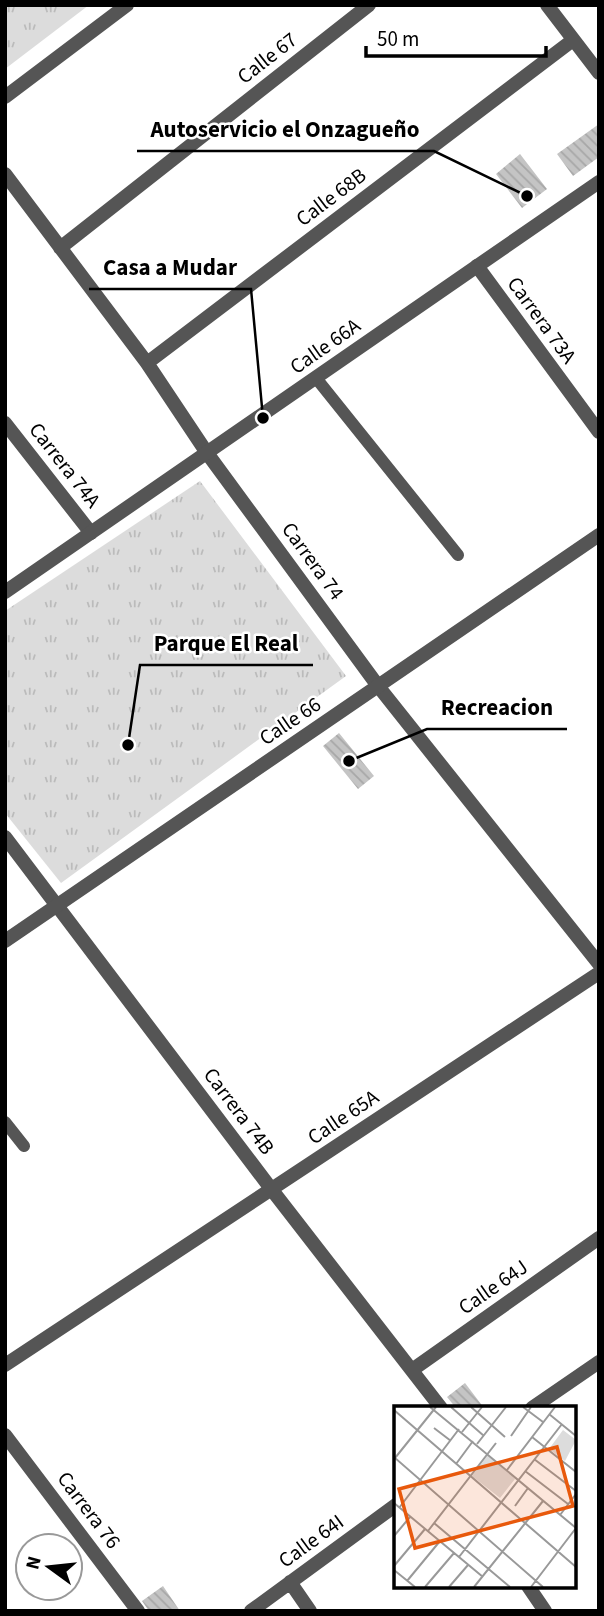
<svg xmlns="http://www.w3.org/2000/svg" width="604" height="1616" viewBox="0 0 604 1616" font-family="'Source Sans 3',sans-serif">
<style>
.park{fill:url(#park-tufts)}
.building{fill:url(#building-back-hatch)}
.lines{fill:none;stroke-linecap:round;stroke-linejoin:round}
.service{stroke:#555;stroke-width:12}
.minor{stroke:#555;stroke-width:14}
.tertiary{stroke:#555;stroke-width:14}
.labels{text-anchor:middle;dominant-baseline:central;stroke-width:5;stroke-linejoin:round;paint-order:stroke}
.street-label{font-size:21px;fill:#000;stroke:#fff}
.inset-road{fill:none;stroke:#999;stroke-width:2}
.view{fill:#e8590c;fill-opacity:0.15;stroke:#e8590c;stroke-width:3.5}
.inset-edge{fill:none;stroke:#000;stroke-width:3.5}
.leader{fill:none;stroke:#000;stroke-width:2.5}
.callout-dot{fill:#000;stroke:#fff;stroke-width:2.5}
.callout-label{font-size:23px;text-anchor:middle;font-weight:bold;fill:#000;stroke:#fff;stroke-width:5;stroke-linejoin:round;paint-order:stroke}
</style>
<defs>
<pattern id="park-tufts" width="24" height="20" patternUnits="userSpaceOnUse" patternTransform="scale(1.75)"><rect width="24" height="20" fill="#dcdcdc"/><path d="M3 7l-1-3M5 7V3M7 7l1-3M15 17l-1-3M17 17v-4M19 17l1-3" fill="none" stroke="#bbb"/></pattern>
<pattern id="building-back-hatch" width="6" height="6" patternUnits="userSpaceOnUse" patternTransform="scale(1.75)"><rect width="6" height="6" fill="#c4c4c4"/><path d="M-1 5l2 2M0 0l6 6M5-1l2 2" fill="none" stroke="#a7a7a7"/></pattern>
</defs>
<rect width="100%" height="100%" fill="#fff"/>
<path class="park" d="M5 5H89L5 69Z
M200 481 346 676 61 883 5 813V611Z"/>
<path class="building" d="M599 124V157L573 176 557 154Z
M520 154 547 189 522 208 496 174Z
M339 733 374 776 358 789 323 746Z
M465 1383 484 1408H456L447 1397Z
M163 1586 180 1611H149L142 1601Z"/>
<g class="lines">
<path class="service" d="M316 378 458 555
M5 1122 24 1146"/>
<path class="minor" d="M547 5 599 73
M5 97 127 5
M5 174 147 363 207 453 378 686 599 964
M60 248 369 5
M477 266 599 432
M147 363 573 40
M5 423 91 533
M5 837 272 1190 441 1408
M5 1365 599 973
M412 1370 599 1238
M532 1408 599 1362
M5 1435 138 1611
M290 1582 310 1611
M528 1586 545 1611
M251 1611 396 1505"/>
<path class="tertiary" d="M5 592 599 182
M5 941 599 535"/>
</g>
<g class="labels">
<g class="street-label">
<text transform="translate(267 58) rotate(-38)">Calle 67</text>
<text transform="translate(331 197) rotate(-37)">Calle 68B</text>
<text transform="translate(542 320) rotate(54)">Carrera 73A</text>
<text transform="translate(325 346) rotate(-35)">Calle 66A</text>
<text transform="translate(65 465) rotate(52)">Carrera 74A</text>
<text transform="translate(313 561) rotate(54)">Carrera 74</text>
<text transform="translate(290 721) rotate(-34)">Calle 66</text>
<text transform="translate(239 1111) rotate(53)">Carrera 74B</text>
<text transform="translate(343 1117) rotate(-34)">Calle 65A</text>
<text transform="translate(493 1287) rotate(-35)">Calle 64J</text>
<text transform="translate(89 1510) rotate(53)">Carrera 76</text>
<text transform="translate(311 1541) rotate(-36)">Calle 64I</text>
</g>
</g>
<g transform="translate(394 1406)">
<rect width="182" height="182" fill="#fff"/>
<path d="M169 24 182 34 171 55 155 43ZM94 49 121 73 106 92 78 70Z" fill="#dcdcdc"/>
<path class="inset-road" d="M36 1 182 122M42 1 1 52 149 181M57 1 90 30M77 1 111 31M129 1 149 16M0 4 182 161M155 8 182 30M40 22 57 35M68 26 88 1M117 30 137 1M138 31 182 66M83 38 112 1M140 53 182 85M62 58 79 35M113 64 161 1M131 65 174 98M0 97 89 171M121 100 134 82M5 102 65 23M166 109 182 88M40 117 116 181M34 125 102 37M0 130 16 111M65 151 168 18M0 160 31 123M0 164 21 181M13 175 46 135M31 181 60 147M55 181 74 159M80 181 149 95M137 181 182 122"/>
<path class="view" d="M163 41 179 100 21 142 5 83Z"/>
<rect width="182" height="182" class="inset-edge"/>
</g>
<path class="leader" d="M527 196L434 151H137M263 418L251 289H89M128 745L140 665H313M349 761L427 729H567"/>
<g class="callout-dot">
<circle cx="527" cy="196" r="7"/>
<circle cx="263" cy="418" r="7"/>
<circle cx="128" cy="745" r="7"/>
<circle cx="349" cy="761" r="7"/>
</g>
<g class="callout-label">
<text x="285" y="137">Autoservicio el Onzagueño</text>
<text x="170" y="275">Casa a Mudar</text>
<text x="226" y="651">Parque El Real</text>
<text x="497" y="715">Recreacion</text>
</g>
<rect width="604" height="1616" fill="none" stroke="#000000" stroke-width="14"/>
<g transform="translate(49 1567) rotate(285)"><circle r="33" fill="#ffffff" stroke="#999999" stroke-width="2"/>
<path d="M0-5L12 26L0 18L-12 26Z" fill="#000000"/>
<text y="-10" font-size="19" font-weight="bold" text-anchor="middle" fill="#000000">N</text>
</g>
<path d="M366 46v10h180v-10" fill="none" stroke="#000000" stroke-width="3.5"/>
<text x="377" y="46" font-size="21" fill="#000000" stroke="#ffffff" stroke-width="5" paint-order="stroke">50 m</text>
</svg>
